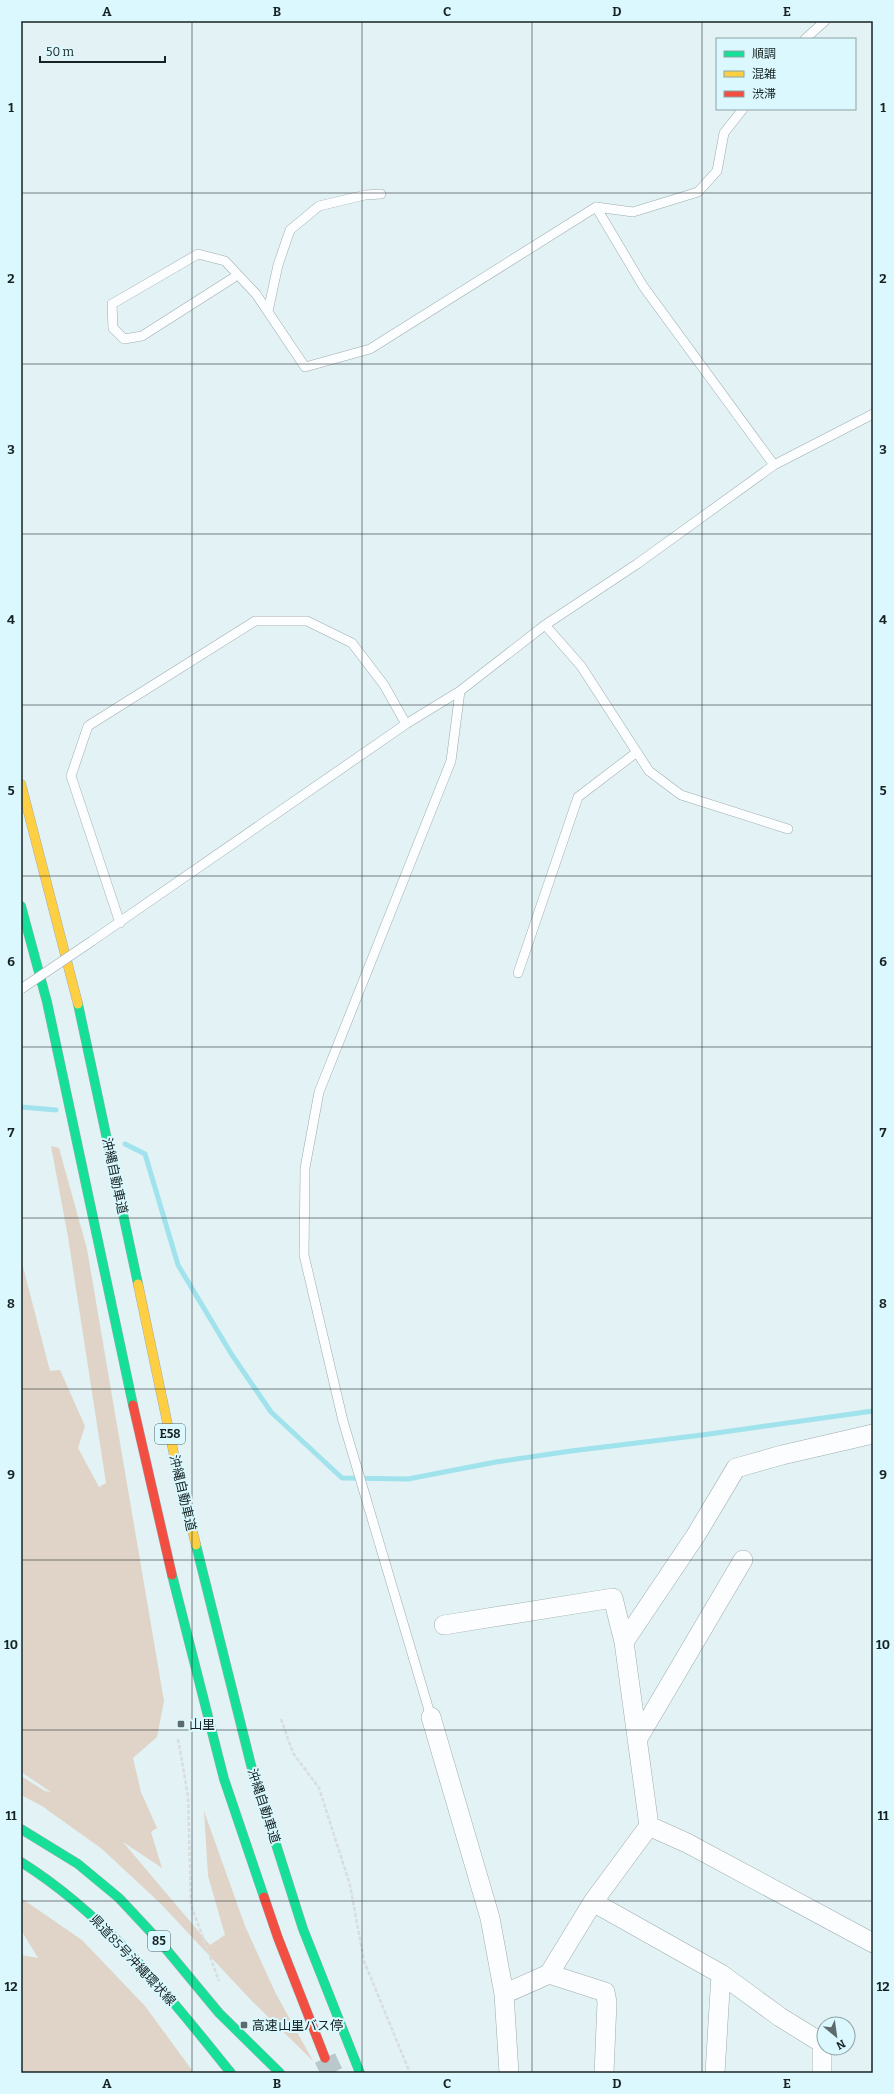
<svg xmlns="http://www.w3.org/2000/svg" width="894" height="2094" viewBox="0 0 894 2094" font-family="Bitter,'Noto Sans JP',serif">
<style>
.green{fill:#e0d4c8}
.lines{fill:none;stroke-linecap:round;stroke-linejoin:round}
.stream{stroke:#a1e3ec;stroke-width:5}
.highway-tunnel{stroke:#b9c9cb;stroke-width:22;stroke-dasharray:22 11;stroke-linecap:butt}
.lane-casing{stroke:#9facae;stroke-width:10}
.street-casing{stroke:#9facae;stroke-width:20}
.fast-casing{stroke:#9facae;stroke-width:10}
.slow-casing{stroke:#9facae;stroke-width:10}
.jam-casing{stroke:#9facae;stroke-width:10}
.path{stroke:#d8dddd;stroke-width:2.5;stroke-dasharray:4 2;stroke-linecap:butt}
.lane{stroke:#fbfdfe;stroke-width:9}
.street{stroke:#fbfdfe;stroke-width:19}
.fast{stroke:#16e098;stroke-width:9}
.slow{stroke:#ffcf43;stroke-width:9}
.jam{stroke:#f24e42;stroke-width:9}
.lane-bridge-casing{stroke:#9facae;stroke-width:10;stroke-linecap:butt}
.lane-bridge{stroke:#fbfdfe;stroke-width:9}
.grid{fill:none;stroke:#172324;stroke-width:1;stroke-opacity:0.55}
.poi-dot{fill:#5e6b6d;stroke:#daf8fd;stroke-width:1.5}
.labels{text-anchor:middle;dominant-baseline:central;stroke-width:4;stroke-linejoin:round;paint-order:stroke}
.shield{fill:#daf8fd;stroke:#526365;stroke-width:1}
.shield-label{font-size:12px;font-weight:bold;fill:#172324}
.street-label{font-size:13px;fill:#172324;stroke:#daf8fd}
.poi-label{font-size:13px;fill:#172324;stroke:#daf8fd;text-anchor:start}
.neatline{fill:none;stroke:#172324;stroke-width:1.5}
.grid-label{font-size:13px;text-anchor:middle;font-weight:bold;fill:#172324}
</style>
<rect width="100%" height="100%" fill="#e2f2f5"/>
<path class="green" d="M51 1146 59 1148 87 1249 164 1701 157 1737 133 1758 141 1792 157 1828 151 1832 162 1868 123 1842 210 1945 225 1935 208 1876 204 1811 245 1926 275 1992 313 2061 250 1999 160 1903 102 1849 42 1806 21 1795V1776L45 1791 51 1792 21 1772V1259L50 1371 60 1370 85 1426 78 1448 99 1487 106 1483 68 1237Z
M21 1898 82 1940 145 2006 194 2073H21V1955L38 1958 21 1930Z"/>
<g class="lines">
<path class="stream" d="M21 1107 56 1110
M125 1144 145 1154 178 1265 232 1355 271 1412 342 1478 408 1479 496 1462 571 1451 702 1435 873 1411"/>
<path class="highway-tunnel" d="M325 2058 332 2073"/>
<g class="lane-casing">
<path id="lane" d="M805 39 825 21
M596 207 643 286 774 465
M233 278 142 336 124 339 113 328 112 304 198 254 225 261 256 294 305 367 370 349 596 207 633 212 698 192 717 171 724 133 743 109
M268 311 278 265 290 230 319 206 365 195 381 194
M545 625 581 666 649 771 681 795 788 829
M120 923 71 776 88 726 255 621H307L352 643 384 685 406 724
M92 941 406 724 460 691 545 625 637 564 774 465 873 414
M518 973 578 797 637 752
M431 1717 343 1421 304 1255 305 1168 319 1092 451 761 460 691"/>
</g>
<g class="street-casing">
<path id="street" d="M444 1625 613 1598 624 1642 649 1826 593 1902 549 1974 605 1992 607 2002 604 2073
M624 1642 696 1535 736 1468 782 1455 873 1434
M431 1717 490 1918 504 1994 509 2073
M637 1740 743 1560
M649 1826 687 1843 873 1943
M593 1902 721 1974 780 2017 822 2043V2073
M504 1994 549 1974
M715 2073 721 1974"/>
</g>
<g class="fast-casing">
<path id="fast" d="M21 906 47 1002 133 1405
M78 1004 138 1284
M196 1545 252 1769 303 1929 360 2073
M172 1575 224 1779 264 1897
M21 1829 78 1864 119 1898 161 1943 219 2013 280 2073
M21 1862C107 1916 168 1995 231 2073"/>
</g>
<g class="slow-casing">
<path id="slow" d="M21 784 78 1004
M138 1284 176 1464 196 1545"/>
</g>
<g class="jam-casing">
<path id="jam" d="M133 1405 172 1575
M264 1897 278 1938 325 2058"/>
</g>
<path class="path" d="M281 1719 293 1753 319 1788 350 1885 364 1961 410 2073
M178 1739 188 1796 191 1905 219 1981"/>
<use href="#lane" class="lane"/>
<use href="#street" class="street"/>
<use href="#fast" class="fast"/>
<use href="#slow" class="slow"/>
<use href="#jam" class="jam"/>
<g class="lane-bridge-casing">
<path id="lane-bridge" d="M21 989 92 941"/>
</g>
<use href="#lane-bridge" class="lane-bridge"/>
</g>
<path class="grid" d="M192 21V2073M362 21V2073M532 21V2073M702 21V2073M21 193H873M21 364H873M21 534H873M21 705H873M21 876H873M21 1047H873M21 1218H873M21 1389H873M21 1560H873M21 1730H873M21 1901H873"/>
<g class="poi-dot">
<rect x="177" y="1720" width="8" height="8" rx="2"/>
<rect x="240" y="2021" width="8" height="8" rx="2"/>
</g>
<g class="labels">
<g class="shield">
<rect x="155" y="1424" width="30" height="20" rx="3"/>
<rect x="148" y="1931" width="22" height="20" rx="3"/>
</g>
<g class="shield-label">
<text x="170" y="1434">E58</text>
<text x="159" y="1941">85</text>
</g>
<g class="street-label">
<text transform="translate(115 1176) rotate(78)">沖縄自動車道</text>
<text transform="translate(183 1493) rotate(77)">沖縄自動車道</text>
<text transform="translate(264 1806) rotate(72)">沖縄自動車道</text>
<text transform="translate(133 1960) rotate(47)">県道85号沖縄環状線</text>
</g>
<g class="poi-label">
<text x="189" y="1724">山里</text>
<text x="252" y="2025">高速山里バス停</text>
</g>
</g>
<rect width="894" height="2094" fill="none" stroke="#daf8fd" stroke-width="44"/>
<rect x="716" y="38" width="140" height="72" fill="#daf8fd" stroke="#8ca3a6"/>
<rect x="724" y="51" width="20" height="6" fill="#16e098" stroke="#8ca3a6"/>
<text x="752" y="58" font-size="12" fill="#172324">順調</text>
<rect x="724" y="71" width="20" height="6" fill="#ffcf43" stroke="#8ca3a6"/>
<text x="752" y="78" font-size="12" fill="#172324">混雑</text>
<rect x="724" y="91" width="20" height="6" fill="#f24e42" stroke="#8ca3a6"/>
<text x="752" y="98" font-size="12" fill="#172324">渋滞</text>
<g transform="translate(836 2036) rotate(151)"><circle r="19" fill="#daf8fd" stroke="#8ca3a6"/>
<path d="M0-3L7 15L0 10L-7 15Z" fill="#5e6b6d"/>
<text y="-6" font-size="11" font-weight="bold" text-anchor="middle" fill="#172324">N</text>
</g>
<path d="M40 56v6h125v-6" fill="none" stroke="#172324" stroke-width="2"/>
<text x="46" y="56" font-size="12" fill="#172324" stroke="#daf8fd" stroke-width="3" paint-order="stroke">50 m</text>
<rect x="22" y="22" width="850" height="2050" class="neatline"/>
<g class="grid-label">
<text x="107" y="16">A</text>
<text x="277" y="16">B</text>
<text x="447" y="16">C</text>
<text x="617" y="16">D</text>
<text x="787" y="16">E</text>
<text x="11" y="112">1</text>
<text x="883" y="112">1</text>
<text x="11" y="283">2</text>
<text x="883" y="283">2</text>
<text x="11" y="454">3</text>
<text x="883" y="454">3</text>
<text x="11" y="624">4</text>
<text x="883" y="624">4</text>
<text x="11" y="795">5</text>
<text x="883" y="795">5</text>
<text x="11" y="966">6</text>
<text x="883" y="966">6</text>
<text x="11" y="1137">7</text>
<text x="883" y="1137">7</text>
<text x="11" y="1308">8</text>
<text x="883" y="1308">8</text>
<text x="11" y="1479">9</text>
<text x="883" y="1479">9</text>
<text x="11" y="1649">10</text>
<text x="883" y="1649">10</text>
<text x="11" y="1820">11</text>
<text x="883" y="1820">11</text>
<text x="11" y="1991">12</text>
<text x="883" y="1991">12</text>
<text x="107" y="2088">A</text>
<text x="277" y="2088">B</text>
<text x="447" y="2088">C</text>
<text x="617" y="2088">D</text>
<text x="787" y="2088">E</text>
</g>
</svg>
